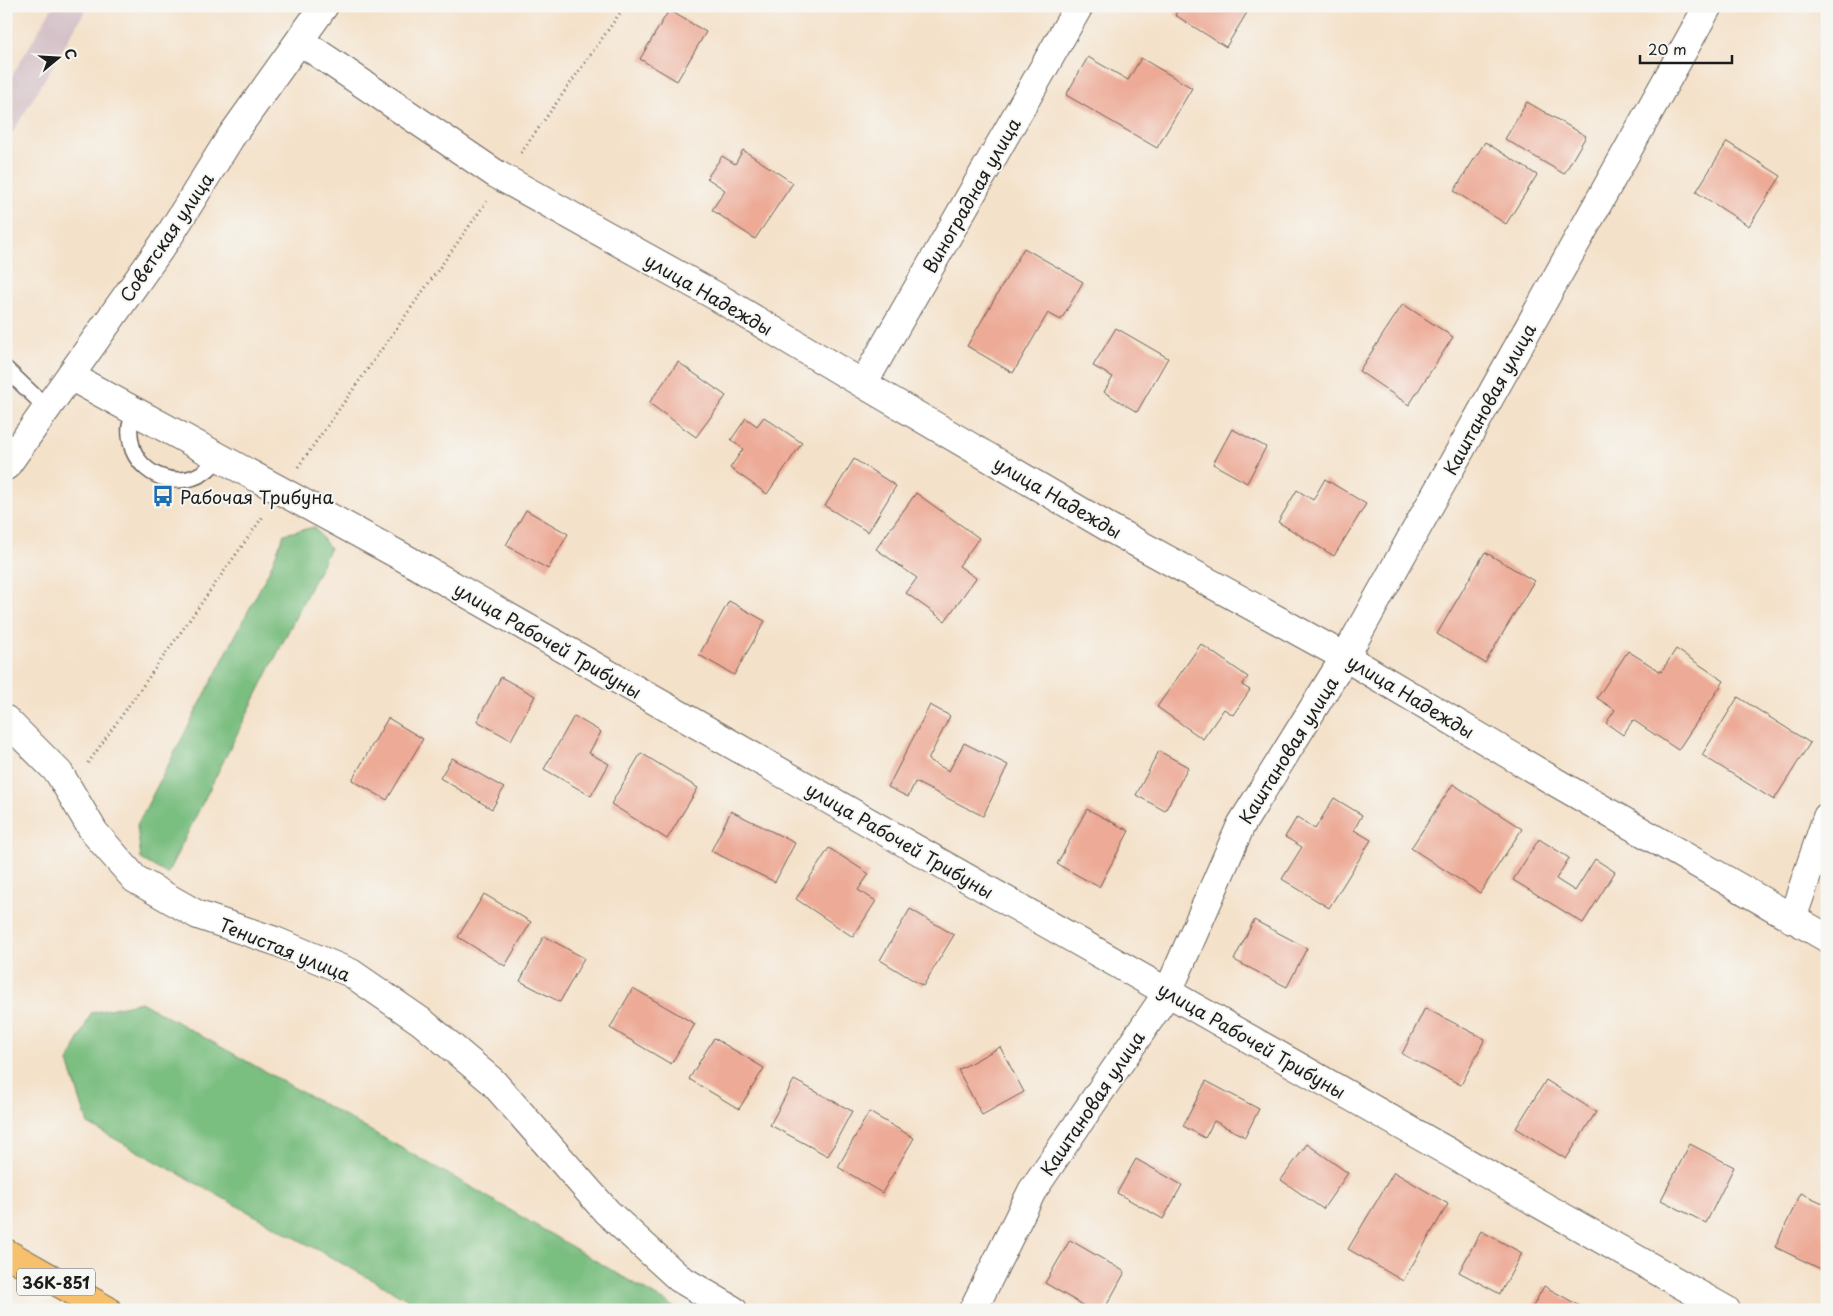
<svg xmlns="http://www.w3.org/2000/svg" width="1833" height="1316" viewBox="0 0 1833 1316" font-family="'Playpen Sans',sans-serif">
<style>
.industrial{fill:#d2bdc5}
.forest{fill:#7abe80;stroke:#4b6d4e}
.building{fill:#edaa96}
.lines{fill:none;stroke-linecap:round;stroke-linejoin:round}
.lane-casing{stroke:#686159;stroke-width:18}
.street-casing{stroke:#686159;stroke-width:30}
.primary-casing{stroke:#686159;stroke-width:30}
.path{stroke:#686159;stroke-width:3;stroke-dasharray:1 4;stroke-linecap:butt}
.lane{stroke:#fff;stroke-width:15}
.street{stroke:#fff;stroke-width:28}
.primary{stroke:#f7c06c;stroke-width:28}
.labels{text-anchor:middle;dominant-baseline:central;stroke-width:4;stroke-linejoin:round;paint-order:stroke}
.shield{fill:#f6f6f2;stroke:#5d5d5c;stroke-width:1}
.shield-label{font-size:16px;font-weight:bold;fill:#1c1c1c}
.street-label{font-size:18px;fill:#1c1c1c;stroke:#f6f6f2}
.poi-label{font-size:18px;fill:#1c1c1c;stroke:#f6f6f2;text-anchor:start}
</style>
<rect width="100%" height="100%" fill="#f6f6f2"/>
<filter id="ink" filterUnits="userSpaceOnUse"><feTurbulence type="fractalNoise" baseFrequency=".02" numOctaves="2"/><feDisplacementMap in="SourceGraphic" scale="10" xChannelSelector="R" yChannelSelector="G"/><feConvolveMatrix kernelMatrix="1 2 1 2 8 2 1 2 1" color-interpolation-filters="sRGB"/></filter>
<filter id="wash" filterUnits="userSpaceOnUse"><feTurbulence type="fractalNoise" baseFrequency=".0096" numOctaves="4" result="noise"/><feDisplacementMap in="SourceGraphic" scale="20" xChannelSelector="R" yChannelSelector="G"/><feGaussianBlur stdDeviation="1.12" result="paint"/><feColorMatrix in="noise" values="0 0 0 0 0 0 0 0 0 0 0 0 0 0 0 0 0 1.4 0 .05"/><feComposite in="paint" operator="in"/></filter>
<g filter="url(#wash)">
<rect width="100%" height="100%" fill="#f4e1c9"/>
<path class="industrial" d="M53 6H88L6 144V86Z"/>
<path class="forest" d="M314 527 330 548 167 874 141 859 137 825 270 569 284 534Z
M141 1002 471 1187 679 1310H427L88 1124 68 1062 91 1013Z"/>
<g id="blocks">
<path class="building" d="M1180 6H1251L1226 47 1175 15Z
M669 10 706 32 677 81 640 59Z
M1088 57 1128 80 1141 58 1192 88 1157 148 1066 95Z
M1527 102 1586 136 1564 174 1505 139Z
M1485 142 1537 175 1506 224 1454 191Z
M1727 142 1781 176 1749 226 1696 192Z
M743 150 793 183 755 239 712 210 725 190 707 178 722 156 735 164Z
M1024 248 1083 282 1061 320 1048 313 1013 373 967 346Z
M1403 304 1453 337 1409 405 1359 371Z
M1116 328 1168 358 1137 412 1104 392 1113 377 1093 366Z
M678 362 726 396 696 437 649 403Z
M764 417 802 443 767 494 730 468 743 449 731 440 746 418 757 426Z
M1232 429 1266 447 1247 483 1213 464Z
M854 459 896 486 868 532 825 506Z
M1325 479 1366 504 1334 556 1278 522 1297 490 1313 500Z
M916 493 979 538 959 566 976 578 945 621 906 593 917 578 876 549Z
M526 510 568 534 548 569 506 545Z
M1485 552 1534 581 1485 663 1437 634Z
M729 601 765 621 734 675 699 655Z
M1201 644 1248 677 1242 685 1250 690 1233 715 1224 709 1203 739 1157 707Z
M1676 649 1724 681 1678 750 1633 720 1623 735 1606 723 1615 710 1597 698 1628 651 1661 672Z
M501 677 535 696 511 740 477 721Z
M1738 697 1810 743 1774 800 1702 755Z
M930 705 950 716 928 760 949 771 964 743 1008 765 983 816 915 782 908 797 888 787Z
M574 716 601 732 589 753 609 764 591 796 544 769Z
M388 718 423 739 387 800 352 780Z
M1159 751 1188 767 1165 811 1136 795Z
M641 753 698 788 667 839 611 804Z
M452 758 504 788 492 809 440 778Z
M1453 784 1522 829 1480 893 1411 848Z
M1334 798 1362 815 1354 830 1371 840 1329 908 1282 879 1302 847 1285 837 1297 817 1315 829Z
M1087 809 1129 831 1099 887 1057 864Z
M731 811 795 843 775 882 711 851Z
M1539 839 1569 858 1556 879 1575 891 1595 859 1615 872 1583 923 1513 880Z
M829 848 869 874 858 890 876 901 853 937 796 899Z
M484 894 531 922 505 966 458 937Z
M910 909 954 935 923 986 880 960Z
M1254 920 1307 948 1287 987 1234 960Z
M544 936 584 958 560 1002 520 981Z
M633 988 695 1024 671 1064 610 1028Z
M1425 1008 1485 1039 1461 1085 1402 1054Z
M714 1038 764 1068 739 1109 689 1079Z
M1000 1047 1024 1092 982 1115 958 1070Z
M794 1080 852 1111 828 1156 770 1125Z
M1546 1080 1596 1112 1566 1159 1516 1128Z
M1206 1081 1259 1109 1245 1137 1214 1121 1205 1138 1183 1126Z
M869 1112 914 1138 882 1193 838 1167Z
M1307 1144 1348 1173 1323 1209 1281 1180Z
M1690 1144 1734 1167 1706 1223 1661 1200Z
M1136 1159 1182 1185 1163 1219 1117 1193Z
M1394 1172 1448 1204 1403 1281 1348 1249Z
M1801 1193 1827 1205V1272L1775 1247Z
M1481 1231 1522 1253 1500 1294 1459 1272Z
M1070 1240 1125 1272 1104 1310H1091L1045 1283Z
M1544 1286 1587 1310H1531Z"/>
</g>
</g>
<g filter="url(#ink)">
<use href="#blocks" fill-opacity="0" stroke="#686159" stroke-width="1"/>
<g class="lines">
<g class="lane-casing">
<path id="lane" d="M6 369 47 408
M135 412C134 416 131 422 130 426 129 433 131 443 133 450 145 479 183 490 208 469 212 466 215 461 218 457"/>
</g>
<g class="street-casing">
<path id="street" d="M300 41 496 174 714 295 841 371 1106 526 1345 657 1557 783 1827 938
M70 376 408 560 1726 1310
M863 384 1079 6
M6 466 169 236 230 138 324 6
M6 720 59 773 94 832 135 879 198 915 275 941 351 973 422 1022 492 1081 607 1212 679 1278 733 1310
M1792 919 1827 817
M973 1310 1032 1191 1168 992 1241 825 1345 657 1708 6"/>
</g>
<g class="primary-casing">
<path id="primary" d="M6 1253 107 1310"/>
</g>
<path class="path" d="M521 153 625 6
M298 467 487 201
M88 763 264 515"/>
<use href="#lane" class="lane"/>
<use href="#street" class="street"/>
<use href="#primary" class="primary"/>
</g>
</g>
<defs>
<g id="bus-bare" transform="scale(1.725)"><path d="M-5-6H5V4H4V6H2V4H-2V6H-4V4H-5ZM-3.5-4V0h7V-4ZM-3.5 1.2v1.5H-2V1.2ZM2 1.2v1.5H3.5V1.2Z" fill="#1f6fb2" stroke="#f6f6f2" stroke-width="2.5" paint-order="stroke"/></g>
</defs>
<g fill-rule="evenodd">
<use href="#bus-bare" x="163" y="496"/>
</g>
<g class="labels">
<rect class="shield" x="17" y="1268.5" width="78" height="27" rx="4"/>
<g class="shield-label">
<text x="56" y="1282">36К-851</text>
</g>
<g class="street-label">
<text transform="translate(971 195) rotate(-60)">Виноградная улица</text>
<text transform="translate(166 237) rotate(-56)">Советская улица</text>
<text transform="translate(709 294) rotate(30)">улица Надежды</text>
<text transform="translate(1489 399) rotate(-61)">Каштановая улица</text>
<text transform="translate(1058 497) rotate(30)">улица Надежды</text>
<text transform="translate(548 640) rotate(30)">улица Рабочей Трибуны</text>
<text transform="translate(1411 696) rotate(31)">улица Надежды</text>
<text transform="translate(1288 750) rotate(-58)">Каштановая улица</text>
<text transform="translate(900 840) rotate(30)">улица Рабочей Трибуны</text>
<text transform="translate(285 949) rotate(22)">Тенистая улица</text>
<text transform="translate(1252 1040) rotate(30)">улица Рабочей Трибуны</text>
<text transform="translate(1092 1103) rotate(-56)">Каштановая улица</text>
</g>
<g class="poi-label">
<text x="180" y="496">Рабочая Трибуна</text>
</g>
</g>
<rect width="1833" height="1316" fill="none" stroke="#f6f6f2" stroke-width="25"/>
<g transform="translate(58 58) rotate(72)" stroke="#f6f6f2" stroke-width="4" paint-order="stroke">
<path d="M0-4L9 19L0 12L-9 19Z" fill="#1c1c1c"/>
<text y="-8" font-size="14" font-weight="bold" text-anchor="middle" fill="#1c1c1c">С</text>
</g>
<path d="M1640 55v8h92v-8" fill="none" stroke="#1c1c1c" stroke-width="2.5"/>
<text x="1648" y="55" font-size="15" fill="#1c1c1c" stroke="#f6f6f2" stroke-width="4" paint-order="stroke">20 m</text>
</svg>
